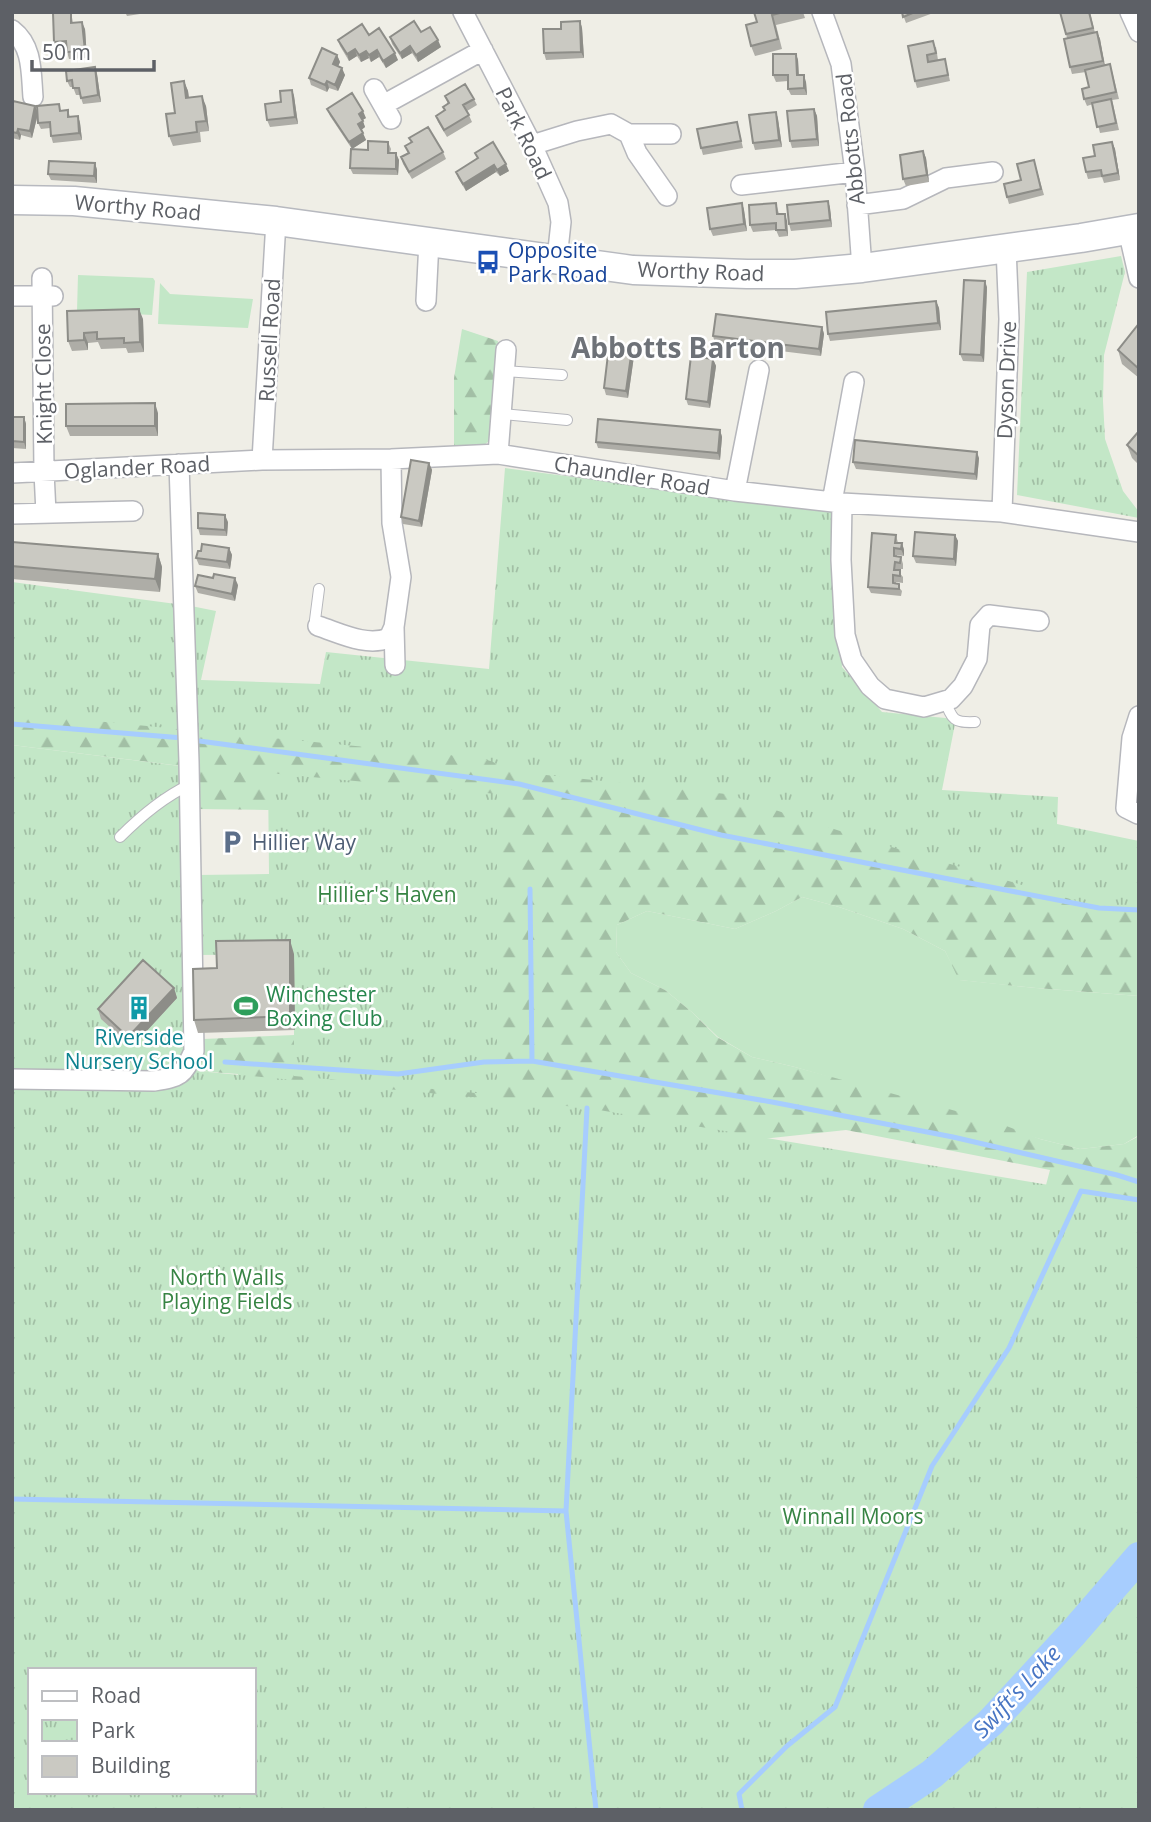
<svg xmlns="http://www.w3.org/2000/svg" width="1151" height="1822" viewBox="0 0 1151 1822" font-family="'Open Sans',sans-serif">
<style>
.grass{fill:#c3e7c7}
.forest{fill:url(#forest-firs)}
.park{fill:url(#park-tufts);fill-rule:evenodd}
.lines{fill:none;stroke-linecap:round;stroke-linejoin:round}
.stream{stroke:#a7cdfe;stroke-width:5}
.river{stroke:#a7cdfe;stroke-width:30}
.lane-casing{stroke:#b6b7bc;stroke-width:12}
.street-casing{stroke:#b6b7bc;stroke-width:22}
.secondary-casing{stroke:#b7b9bf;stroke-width:31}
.lane{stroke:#fff;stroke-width:10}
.street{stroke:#fff;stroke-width:19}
.secondary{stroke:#fff;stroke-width:28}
.wall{fill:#aeada7}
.shaded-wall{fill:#8d8d88}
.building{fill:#cac9c2;stroke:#8d8d88;stroke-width:2}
.labels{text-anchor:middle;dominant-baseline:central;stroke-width:5;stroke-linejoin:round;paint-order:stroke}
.street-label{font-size:21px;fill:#5d6066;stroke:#fff}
.transit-label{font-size:21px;fill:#164399;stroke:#fff;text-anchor:start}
.service-label{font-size:21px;fill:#4e5e75;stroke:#fff;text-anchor:start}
.park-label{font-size:21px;fill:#368443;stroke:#fff}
.leisure-label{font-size:21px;fill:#27864d;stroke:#fff;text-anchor:start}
.culture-label{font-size:21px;fill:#0d838f;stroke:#fff}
.water-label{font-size:23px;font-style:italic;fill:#4875c3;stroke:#fff}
.district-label{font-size:28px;font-weight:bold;fill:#6e7278;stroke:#fff}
</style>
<defs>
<pattern id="forest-firs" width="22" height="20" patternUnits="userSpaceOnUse" patternTransform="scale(1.75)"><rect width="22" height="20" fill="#c3e7c7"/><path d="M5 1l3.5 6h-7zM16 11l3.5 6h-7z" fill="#a2bfa5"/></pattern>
<pattern id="park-tufts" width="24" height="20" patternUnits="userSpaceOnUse" patternTransform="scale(1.75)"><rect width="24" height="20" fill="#c3e7c7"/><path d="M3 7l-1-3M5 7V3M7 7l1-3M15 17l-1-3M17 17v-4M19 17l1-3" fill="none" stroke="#a2bfa5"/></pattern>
</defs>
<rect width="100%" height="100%" fill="#efeee6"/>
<path class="grass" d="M78 275 153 278 155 281 152 315 77 311Z
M160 283 170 294 253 299 248 328 158 324Z
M802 897 839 907 903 929 945 951 960 980 1036 988 1139 996V1135L1124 1144 1080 1149 1040 1139 795 1067 752 1057 718 1037 693 1013 665 990 631 973 616 952 617 925 647 911 735 929 776 911Z"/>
<path class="forest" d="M462 329 498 341 491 439 481 448 454 447V378Z
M349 676 1139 891V996L1036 988 959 980 945 951 903 929 839 907 802 897 776 911 735 929 647 911 617 925 616 952 631 973 665 990 693 1013 717 1037 752 1057 795 1067 996 1122 1040 1139 1080 1149 1124 1144 1139 1136V1494L1046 1185 1050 1170 846 1130 698 1146 254 1792V1670L238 1074 197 1071 204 1055 203 1039 294 1035 338 1028 300 805 268 810 195 809 181 766 12 745V708H233Z"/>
<path class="park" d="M1121 256 1125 272 1104 355 1103 401 1105 439 1123 491 1139 512V518L1017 495 1027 272Z
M505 468 836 511 842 667 882 712 956 719 942 790 1058 797 1057 824 1139 841V909L1101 908 871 841 726 794 508 771C495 761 486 759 470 757L12 713V582L191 606 216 611 201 680 320 684 326 652 489 669Z
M12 745 180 766 187 1070 587 1108 1139 1200V1810H12ZM30 1670H254V1792H30Z
M268 773 497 794V1095L294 1076V954L197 955V875L269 874Z"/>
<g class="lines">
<path class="stream" d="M12 724 183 738
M192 740 519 784 721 835 1099 908 1139 910
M530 889 532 1061
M225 1062 398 1074 484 1062 532 1061 772 1102 953 1137 1117 1175 1139 1182
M12 1499 566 1511 587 1108
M566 1511 596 1810
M742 1810 739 1794 787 1746 835 1707 932 1466 1009 1348 1081 1191 1139 1200"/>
<path class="river" d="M878 1810 932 1774 991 1722 1074 1632 1139 1557"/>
<g class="lane-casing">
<path id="lane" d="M505 371 562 375
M502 414 567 420
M318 626 315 620 319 589
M945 700C952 720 954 723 975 722
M120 837C141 816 162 798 189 785"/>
</g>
<g class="street-casing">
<path id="street" d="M463 12 532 145 558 203 561 222 557 259
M822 12 841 64 855 172 862 268
M1130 12 1139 32
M12 30C33 46 31 73 33 97
M374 89 391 119
M383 105 483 50
M629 134 637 153 667 196
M532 145 577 131 611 124 629 134H671
M741 185 855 172
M857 205 903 199 946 178 993 172
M1128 230 1139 278
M42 278 44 472 46 513
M12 296H53
M426 301 429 241
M498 454 506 350
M391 459 392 523 401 577 394 627 395 665
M262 460 276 221
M12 473 262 460 391 459 498 454 735 491 842 503 1002 512 1139 532
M735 491 759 370
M832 502 854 382
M842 503 841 560 845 635 852 660 870 686 885 699 924 707 951 699 963 686 977 659 980 625 989 615 1039 621
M1002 512 1009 319 1006 248
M12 514 133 511
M318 626C340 633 366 647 389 638L394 627
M1138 814 1126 808 1132 738 1139 716
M12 1079 154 1081C180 1077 183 1076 194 1051L189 762 179 464"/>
</g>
<g class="secondary-casing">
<path id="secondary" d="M12 200 74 201 276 221 633 270 747 274H795L862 268 1081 238 1139 228"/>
</g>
<use href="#lane" class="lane"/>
<use href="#street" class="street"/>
<use href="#secondary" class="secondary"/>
</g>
<path class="wall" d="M71 12 73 23 85 29 87 58 69 59 66 48 57 49 54 42Z
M125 12H146V13L127 16Z
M754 12H803L805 18 776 25 782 49 755 56 751 46 757 22Z
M902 12H936L906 23Z
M1060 12H1090L1095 33 1097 32 1100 39 1105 65 1110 64 1112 71 1119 99 1112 100 1119 130 1100 133 1093 104 1087 106 1084 99 1089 87 1086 72 1072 74 1070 67 1067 38Z
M580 21 582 28 584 58 546 60 544 53Z
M421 32 441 47 418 62 412 53 402 59 392 44 390 37Z
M369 35 398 60 386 68 379 57 371 62 369 58 361 62 357 56 349 61 340 46 338 40Z
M908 46 936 47 938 60 945 59 950 81 917 88 915 81Z
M796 54 798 60 799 75 806 82 807 95H791L788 89V81L776 82 773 75Z
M337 55 340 62 338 66 345 75 338 91 329 88 327 92 311 85 309 78Z
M95 67 97 74 101 102 83 104 80 95H76L73 87H70L67 81Z
M184 81 188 91 189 98 206 106 209 131 200 132 201 142 173 146 169 136Z
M292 90 294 96 298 124 270 127 267 120 281 102Z
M445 96 474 99 477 105 467 111 472 122 447 137 438 122 436 116 445 110 443 107 448 104Z
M13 101 35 106 37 111 68 110 70 117 78 116 80 123 82 140 53 143 51 136 50 128 41 129 38 123V114L32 138 21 135 20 140 12 138Z
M327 109 366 118 362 120 365 127 361 130 366 140 352 149 330 116Z
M814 109 817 116 819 146 792 148 790 141Z
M776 112 778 119 782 147 755 150 753 143Z
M737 122 743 148 703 155 701 148Z
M409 138 443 152 446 159 412 179 403 164 401 157 408 153 405 146 411 143Z
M388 142 391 149 390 153 399 160 398 175 353 174 350 168 368 150Z
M1112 142 1115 149 1120 180 1104 183 1102 177 1088 179 1086 172 1095 156Z
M923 151 926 158 929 182 906 186 903 179Z
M475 153 509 171 500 176 496 172 466 191 458 178 456 172 477 158Z
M1034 160 1044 195 1009 204 1007 197 1021 180Z
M95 163 97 170V183L51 180 48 174Z
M828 201 830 208 832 227 791 231 789 224Z
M742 203 744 210 747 231 713 236 710 229Z
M776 203 779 214 787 221 788 236 779 237 776 230 753 232 750 225Z
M987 287 984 362 963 361 960 354Z
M936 301 939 308 941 330 830 341 828 334Z
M67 311 143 319 144 352 128 353 126 348 101 349 98 342 88 343V350L72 351 68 341Z
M822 327 824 334 821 356 715 343 713 336Z
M1139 328V378L1122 364 1118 350Z
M634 356 628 398 606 395 604 388Z
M713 359 716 366 710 408 688 405 686 399Z
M158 413V436H70L66 426Z
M12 417H24L26 424V449L12 448Z
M720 430 722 437 720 460 598 448 596 442Z
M1139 431V465L1132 458 1127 445Z
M979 458 977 480 856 469 853 462Z
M429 463 432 470 422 527 403 524 401 517Z
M228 522 227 536 200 535 198 528Z
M896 535 898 543H902L904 550V556L897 555V557H901L903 564V569H897V570L903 577V583L896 582V584L902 591 901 596 871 593 868 587Z
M955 535 958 541 956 566 916 563 913 556Z
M12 542 158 554 162 567 160 592 12 579Z
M229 548 232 555 230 569 199 565 196 558Z
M238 585 235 601 198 593 195 586Z
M294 954 295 1030 198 1033 194 1020 217 968Z
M174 988 177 998 132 1047 101 1019 98 1009Z"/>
<path class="shaded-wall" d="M580 21 582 28 584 58 581 52Z
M82 22 85 29 87 58 85 51Z
M1097 32 1100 39 1105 68 1103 61Z
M438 40 441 47 418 62 416 55Z
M410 46 412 53 402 59 400 53Z
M355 49 357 56 349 61 347 54Z
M377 50 379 57 371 62 369 55Z
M366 51 369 58 361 62 359 55Z
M395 53 398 60 386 68 383 61Z
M796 54 798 60 799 82 797 75Z
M337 55 340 62 336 71 333 64Z
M95 67 97 74 101 102 98 95Z
M342 68 345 75 338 91 335 85Z
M804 75 806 82 807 95 804 88Z
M184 81 188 91 190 108 186 98Z
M327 81 329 88 327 92 325 85Z
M292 90 294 96 298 124 295 117Z
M202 96 206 106 209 131 206 121Z
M35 106 38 113 32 138 30 131Z
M814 109 817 116 819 146 817 139Z
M363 111 366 118 361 121 359 114Z
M776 112 778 119 782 147 779 140Z
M78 116 80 123 82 140 79 133Z
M363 121 365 127 360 131 358 124Z
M18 129 21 135 20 140 17 133Z
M363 133 366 140 352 149 349 142Z
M1112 142 1115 149 1120 180 1118 173Z
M923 151 926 158 929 182 927 175Z
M396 153 399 160 398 175 396 169Z
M95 163 97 170V183L94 176Z
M506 164 509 171 500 176 497 170Z
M494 165 496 172 466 191 463 184Z
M828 201 830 208 832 227 830 220Z
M742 203 744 210 747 231 744 224Z
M785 214 787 221 788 236 786 230Z
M985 281 987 287 984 362 981 355Z
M936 301 939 308 941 330 938 323Z
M139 309 143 319 144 352 140 342Z
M822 327 824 334 821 356 819 349Z
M84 333 88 343V350L84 340Z
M632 349 634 356 628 398 626 391Z
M713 359 716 366 710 408 708 402Z
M155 403 158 413V436L155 426Z
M24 417 26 424V449L24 442Z
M720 430 722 437 720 460 718 453Z
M977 452 979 458 977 480 975 474Z
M429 463 432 470 422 527 419 521Z
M225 515 228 522 227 536 225 530Z
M955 535 958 541 956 566 954 559Z
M902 543 904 550V556L901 549Z
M229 548 232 555 230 569 227 562Z
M158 554 162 567 160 592 155 579Z
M235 578 238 585 235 601 232 594Z
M290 940 294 954 295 1030 290 1016Z
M174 988 177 998 132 1047 128 1037Z"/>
<path class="building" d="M71 12V23L82 22 85 51 67 52 66 41 54 42 53 13Z
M754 12H784L772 15 778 39 751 46 746 25 757 22Z
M902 12H915L903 17Z
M1060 12H1089L1093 28 1066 34Z
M414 21 421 32 430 27 438 40 416 55 410 46 400 53 390 37Z
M580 21 581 52 544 53 543 29H561V22Z
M362 24 369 35 379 28 395 53 383 61 377 50 369 55 366 51 359 55 355 49 347 54 338 40Z
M1097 32 1103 61 1070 67 1064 39Z
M933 41 936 53 927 55 928 62 945 59 948 75 915 81 908 46Z
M322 48 337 55 333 64 342 68 335 85 327 81 325 85 309 78Z
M773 54H796L797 75H804V88L788 89V75H773Z
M1110 64 1116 92 1084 99 1082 89 1089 87 1085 70Z
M95 67 98 95 81 98 79 88H73L72 80 67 81 66 71Z
M184 81 186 98 202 96 206 121 196 122 197 132 169 136 166 114 175 113 171 83Z
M465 84 474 99 463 105 469 115 444 130 436 116 445 110 443 107 449 103 445 96Z
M292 90 295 117 267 120 265 104 281 102 280 91Z
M352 93 363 111 359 114 363 121 358 124 363 133 349 142 327 109Z
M1111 99 1116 123 1097 127 1092 103Z
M13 101 35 106 30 131 18 129 17 133 12 132Z
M59 104 60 111 68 110V117L78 116 79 133 51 136 50 122 38 123 37 106Z
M814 109 817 139 790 141 787 111Z
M776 112 779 140 753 143 749 115Z
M737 122 741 141 701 148 697 129Z
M428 127 443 152 409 172 401 157 409 153 405 146 412 142 409 138Z
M368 141 388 142V153H396V169L350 168 351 149 368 150Z
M493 142 506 164 497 170 494 165 463 184 456 172 478 158 475 153Z
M1112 142 1118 173 1102 176 1101 170 1086 172 1083 158 1095 156 1093 145Z
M923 151 927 175 903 179 900 155Z
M1034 160 1041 189 1007 197 1004 184 1021 180 1017 164Z
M49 161 95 163 94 176 48 174Z
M828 201 830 220 789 224 787 205Z
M742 203 744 224 710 229 707 208Z
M776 203 777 214H785L786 230H776V223L750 225 749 205Z
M964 280 985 281 981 355 960 354Z
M936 301 938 323 828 334 826 312Z
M139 309 140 342 124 343V338L97 339V332L84 333V340L68 341 67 311Z
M716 314 822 327 819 349 713 336Z
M1137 326 1139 328V369L1118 350Z
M609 346 632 349 626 391 604 388Z
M691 356 713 359 708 402 686 399Z
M155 403V426H66V404Z
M12 417H24V442L12 441Z
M598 419 720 430 718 453 596 442Z
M1139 431V456L1127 445Z
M855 440 977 452 975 474 853 462Z
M411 460 429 463 419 521 401 517Z
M198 513 225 515V530L198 528Z
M915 532 955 535 954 559 913 556Z
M872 533 896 535 895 543H902L901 549 894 548V556L901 557 900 563 895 562 894 570H900V576L893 575V583L899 584V589L868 587Z
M12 542 158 554 155 579 12 566Z
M202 544 229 548 227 562 196 558 198 551H201Z
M214 574 235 578 232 594 195 586 198 575 213 578Z
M290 940V1016L194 1020 193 969 217 968 216 941Z
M143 960 174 988 128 1037 98 1009Z"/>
<defs>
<g id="bus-bare" transform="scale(1.89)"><path d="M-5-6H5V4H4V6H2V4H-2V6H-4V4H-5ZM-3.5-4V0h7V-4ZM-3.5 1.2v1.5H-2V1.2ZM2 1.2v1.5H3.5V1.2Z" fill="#1a4fb4" stroke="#fff" stroke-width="2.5" paint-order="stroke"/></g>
<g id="parking-bare" transform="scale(1.89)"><path d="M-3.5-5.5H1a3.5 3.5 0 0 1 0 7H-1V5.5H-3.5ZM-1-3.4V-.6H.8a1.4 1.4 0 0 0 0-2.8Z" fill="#5c6f8a" stroke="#fff" stroke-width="2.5" paint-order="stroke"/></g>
<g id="stadium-bare" transform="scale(1.89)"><path d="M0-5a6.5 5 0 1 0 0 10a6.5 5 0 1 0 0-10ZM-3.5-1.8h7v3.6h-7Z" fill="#2e9e5b" stroke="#fff" stroke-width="2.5" paint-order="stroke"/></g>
<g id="building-bare" transform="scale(1.89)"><path d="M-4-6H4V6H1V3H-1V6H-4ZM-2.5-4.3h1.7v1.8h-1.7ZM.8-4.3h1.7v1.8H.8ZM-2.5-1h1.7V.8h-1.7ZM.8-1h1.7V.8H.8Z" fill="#0f9aa8" stroke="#fff" stroke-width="2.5" paint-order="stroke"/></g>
</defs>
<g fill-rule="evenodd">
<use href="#bus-bare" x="488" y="262"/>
<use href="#parking-bare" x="232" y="842"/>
<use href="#stadium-bare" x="246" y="1006"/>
<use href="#building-bare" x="139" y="1008"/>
</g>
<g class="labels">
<g class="street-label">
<text transform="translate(524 133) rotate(64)">Park Road</text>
<text transform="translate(850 139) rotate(-96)">Abbotts Road</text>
<text transform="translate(138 207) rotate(5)">Worthy Road</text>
<text transform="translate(701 271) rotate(2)">Worthy Road</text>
<text transform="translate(269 340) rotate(-87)">Russell Road</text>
<text transform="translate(1006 380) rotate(-88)">Dyson Drive</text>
<text transform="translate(43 384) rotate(-91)">Knight Close</text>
<text transform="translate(137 467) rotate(-3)">Oglander Road</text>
<text transform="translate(632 475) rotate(9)">Chaundler Road</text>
</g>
<g class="transit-label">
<text x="508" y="250">Opposite<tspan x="508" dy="24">Park Road</tspan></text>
</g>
<g class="service-label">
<text x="252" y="842">Hillier Way</text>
</g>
<g class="park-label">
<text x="387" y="894">Hillier's Haven</text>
<text x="227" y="1277">North Walls<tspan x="227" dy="24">Playing Fields</tspan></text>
<text x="853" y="1516">Winnall Moors</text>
</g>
<g class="leisure-label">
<text x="266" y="994">Winchester<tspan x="266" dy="24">Boxing Club</tspan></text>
</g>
<g class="culture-label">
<text x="139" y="1037">Riverside<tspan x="139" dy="24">Nursery School</tspan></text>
</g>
<g class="water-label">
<text transform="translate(1016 1691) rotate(-47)">Swift's Lake</text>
</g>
<g class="district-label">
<text x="678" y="347">Abbotts Barton</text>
</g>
</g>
<rect width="1151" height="1822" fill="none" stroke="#5d6066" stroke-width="28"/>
<rect x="28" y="1668" width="228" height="126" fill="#ffffff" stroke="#bebfc2" stroke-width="2"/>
<rect x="42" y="1691" width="35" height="10" fill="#ffffff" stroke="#bebfc2" stroke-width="2"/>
<text x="91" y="1703" font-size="21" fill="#5d6066">Road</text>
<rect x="42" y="1720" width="35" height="21" fill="url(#park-tufts)" stroke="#bebfc2" stroke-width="2"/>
<text x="91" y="1738" font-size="21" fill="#5d6066">Park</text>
<rect x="42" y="1756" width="35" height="21" fill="#cac9c2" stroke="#bebfc2" stroke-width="2"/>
<text x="91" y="1773" font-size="21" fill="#5d6066">Building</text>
<path d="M32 60v10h122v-10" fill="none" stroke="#5d6066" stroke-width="3.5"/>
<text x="42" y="60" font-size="21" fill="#5d6066" stroke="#ffffff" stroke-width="5" paint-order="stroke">50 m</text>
</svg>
